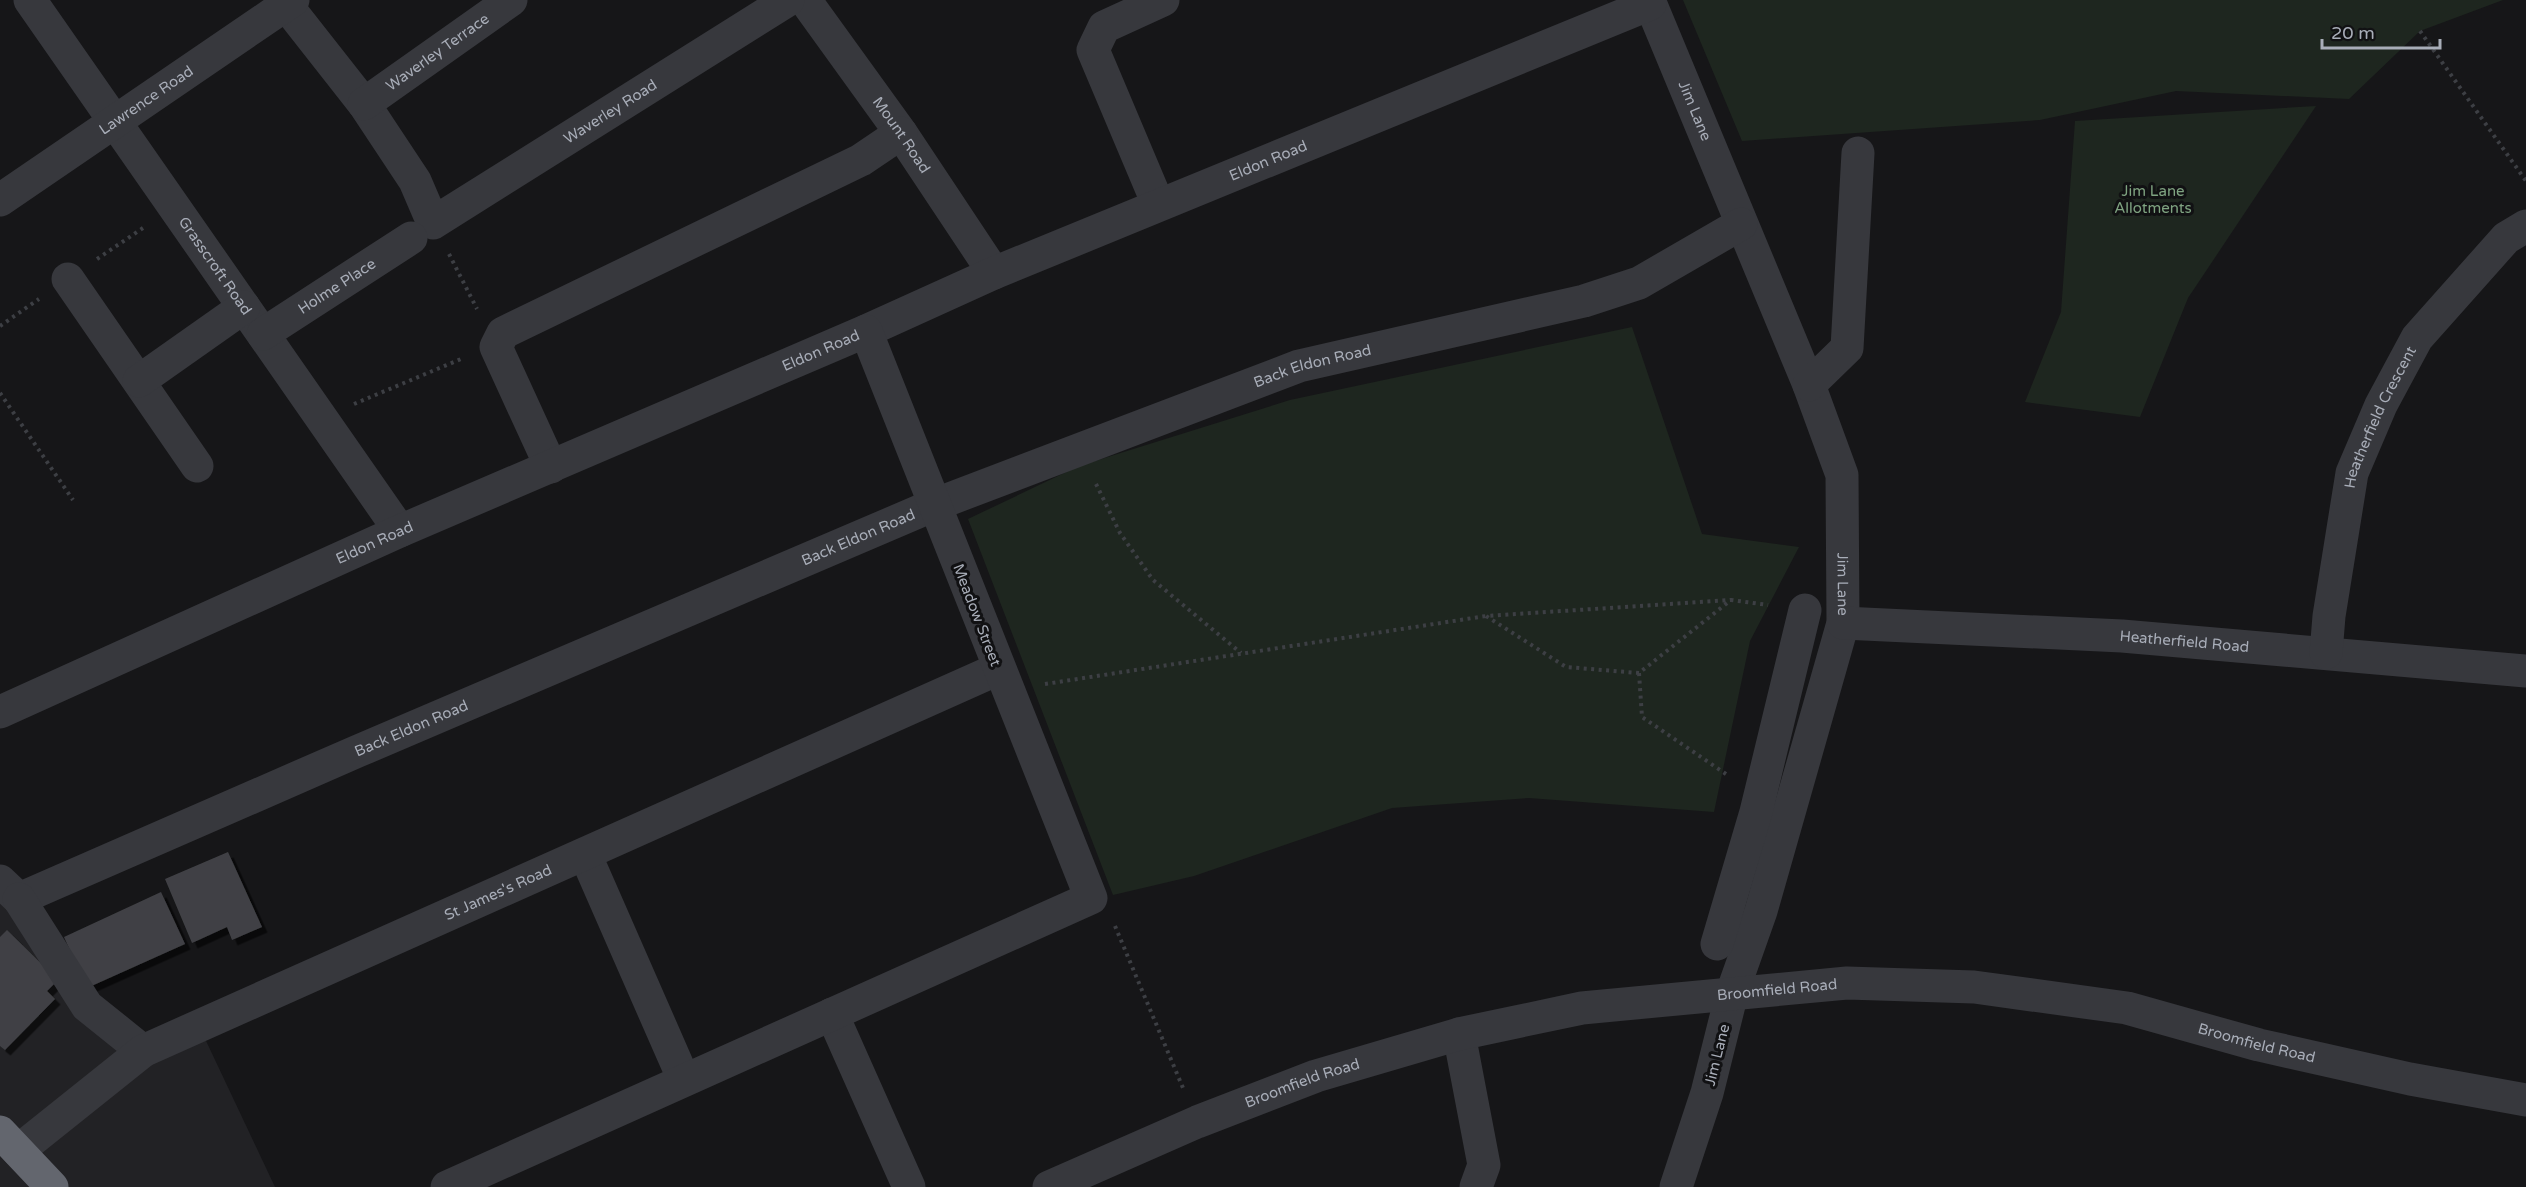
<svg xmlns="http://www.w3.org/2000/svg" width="2526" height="1187" viewBox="0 0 2526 1187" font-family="'Varela Round',sans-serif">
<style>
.built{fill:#222225}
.green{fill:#1e261f}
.building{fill:#404145;filter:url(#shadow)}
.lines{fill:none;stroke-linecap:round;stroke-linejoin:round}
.path{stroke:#3d3f44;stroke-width:4;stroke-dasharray:3 4.5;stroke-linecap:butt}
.minor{stroke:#37383d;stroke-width:33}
.highway{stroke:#63666e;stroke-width:33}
.labels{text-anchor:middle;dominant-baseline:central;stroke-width:6;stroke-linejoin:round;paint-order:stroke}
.street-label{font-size:15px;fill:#a8adb8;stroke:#111113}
.park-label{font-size:15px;fill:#7fa381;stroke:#111113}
</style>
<defs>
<filter id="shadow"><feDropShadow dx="5.5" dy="5.5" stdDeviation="0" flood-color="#0009"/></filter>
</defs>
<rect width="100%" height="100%" fill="#161618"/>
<path class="built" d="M0 872 143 1050 199 1026 275 1187H0Z"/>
<path class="green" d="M1683 0H2503L2420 31 2349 99 2176 91 2040 120 1742 141Z
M2316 106 2188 298 2140 417 2025 402 2061 312 2075 121Z
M1632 327 1702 534 1799 547 1750 641 1714 812 1529 798 1392 808 1194 876 1113 895 968 519 1079 466 1290 400Z"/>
<path class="building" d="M228 852 262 927 232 940 227 927 192 943 165 879Z
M161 892 185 944 87 988 64 937Z
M7 930 58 980 47 991 55 999 5 1050 0 1046V937Z"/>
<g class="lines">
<path class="path" d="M2420 31 2526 181
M449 254 477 309
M97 259 143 228
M0 326 39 299
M0 393 73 500
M354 404 461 359
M1096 484 1120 533 1153 580 1241 653
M1639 673 1566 667 1486 616 1731 600
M1045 684 1486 616
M1726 774 1642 717 1639 673 1731 600 1768 605
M1115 926 1183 1088"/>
<g class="minor">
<path id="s1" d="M30 0 400 531"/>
<path id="s2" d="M805 0 901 133 994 273"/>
<path id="s3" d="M1649 0 1809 385 1842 475 1843 623 1761 911 1732 993 1707 1093 1676 1187"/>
<path id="s4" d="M287 6 364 104 415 181 433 223 788 0"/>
<path id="s5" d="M364 104 511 0"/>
<path id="s6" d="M0 200 293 0"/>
<path d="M1158 204 1093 50 1104 27 1163 0"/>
<path d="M68 279 197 466"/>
<path id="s7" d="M263 334 411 238"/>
<path d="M139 381 244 307"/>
<path d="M1809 385 1847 348 1858 153"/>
<path d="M551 467 496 347 503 333 861 160 901 133"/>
<path id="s8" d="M1843 623 2122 636 2526 671"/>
<path id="s9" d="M2326 653 2329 616 2352 473 2381 405 2417 338 2506 238 2526 226"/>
<path id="s10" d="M0 712 400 531 866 331 994 273 1650 4"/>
<path d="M585 854 684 1080"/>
<path id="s11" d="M0 881 19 899 358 751 934 505 1299 366 1584 301 1639 283 1741 224"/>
<path d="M19 899 87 1006 143 1051"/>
<path d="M1717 944 1756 812 1805 610"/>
<path d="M832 1014 909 1187"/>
<path d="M1459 1034 1484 1165 1476 1187"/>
<path id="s12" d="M18 1151 143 1051 998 669"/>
<path d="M447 1187 1091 898 866 331"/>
<path id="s13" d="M1049 1187 1197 1122 1316 1076 1459 1034 1582 1008 1847 983 1974 987 2127 1008 2259 1045 2410 1079 2526 1100"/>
</g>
<path class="highway" d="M0 1132 52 1187"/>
</g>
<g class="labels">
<g class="street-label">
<text stroke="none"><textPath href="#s5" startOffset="90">Waverley Terrace</textPath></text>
<text stroke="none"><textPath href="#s6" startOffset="177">Lawrence Road</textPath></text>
<text stroke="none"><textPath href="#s4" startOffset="472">Waverley Road</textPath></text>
<text stroke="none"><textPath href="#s3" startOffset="120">Jim Lane</textPath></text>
<text stroke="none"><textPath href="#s2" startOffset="166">Mount Road</textPath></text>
<text stroke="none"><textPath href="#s10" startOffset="1383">Eldon Road</textPath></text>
<text stroke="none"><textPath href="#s1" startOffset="324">Grasscroft Road</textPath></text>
<text stroke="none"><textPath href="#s7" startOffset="88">Holme Place</textPath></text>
<text stroke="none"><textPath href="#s10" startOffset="897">Eldon Road</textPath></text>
<text stroke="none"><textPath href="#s11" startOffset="1426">Back Eldon Road</textPath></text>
<text stroke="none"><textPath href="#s9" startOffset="244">Heatherfield Crescent</textPath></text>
<text stroke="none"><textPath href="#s11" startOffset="940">Back Eldon Road</textPath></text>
<text stroke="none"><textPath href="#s10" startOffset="411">Eldon Road</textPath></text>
<text stroke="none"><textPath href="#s3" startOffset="622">Jim Lane</textPath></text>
<text transform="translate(977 615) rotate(69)">Meadow Street</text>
<text stroke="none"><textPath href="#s8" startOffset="342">Heatherfield Road</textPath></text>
<text stroke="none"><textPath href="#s11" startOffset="454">Back Eldon Road</textPath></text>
<text stroke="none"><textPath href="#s12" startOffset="549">St James's Road</textPath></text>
<text stroke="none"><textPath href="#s13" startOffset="760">Broomfield Road</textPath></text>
<text stroke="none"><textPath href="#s13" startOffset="1246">Broomfield Road</textPath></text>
<text transform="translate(1717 1055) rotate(-76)">Jim Lane</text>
<text stroke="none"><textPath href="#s13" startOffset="274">Broomfield Road</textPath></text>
</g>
<g class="park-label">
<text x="2153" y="191">Jim Lane<tspan x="2153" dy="17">Allotments</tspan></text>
</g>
</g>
<path d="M2322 39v9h118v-9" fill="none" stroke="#a8adb8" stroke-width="3"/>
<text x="2331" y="39" font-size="18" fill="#a8adb8" stroke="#111113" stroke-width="4.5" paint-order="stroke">20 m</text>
</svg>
